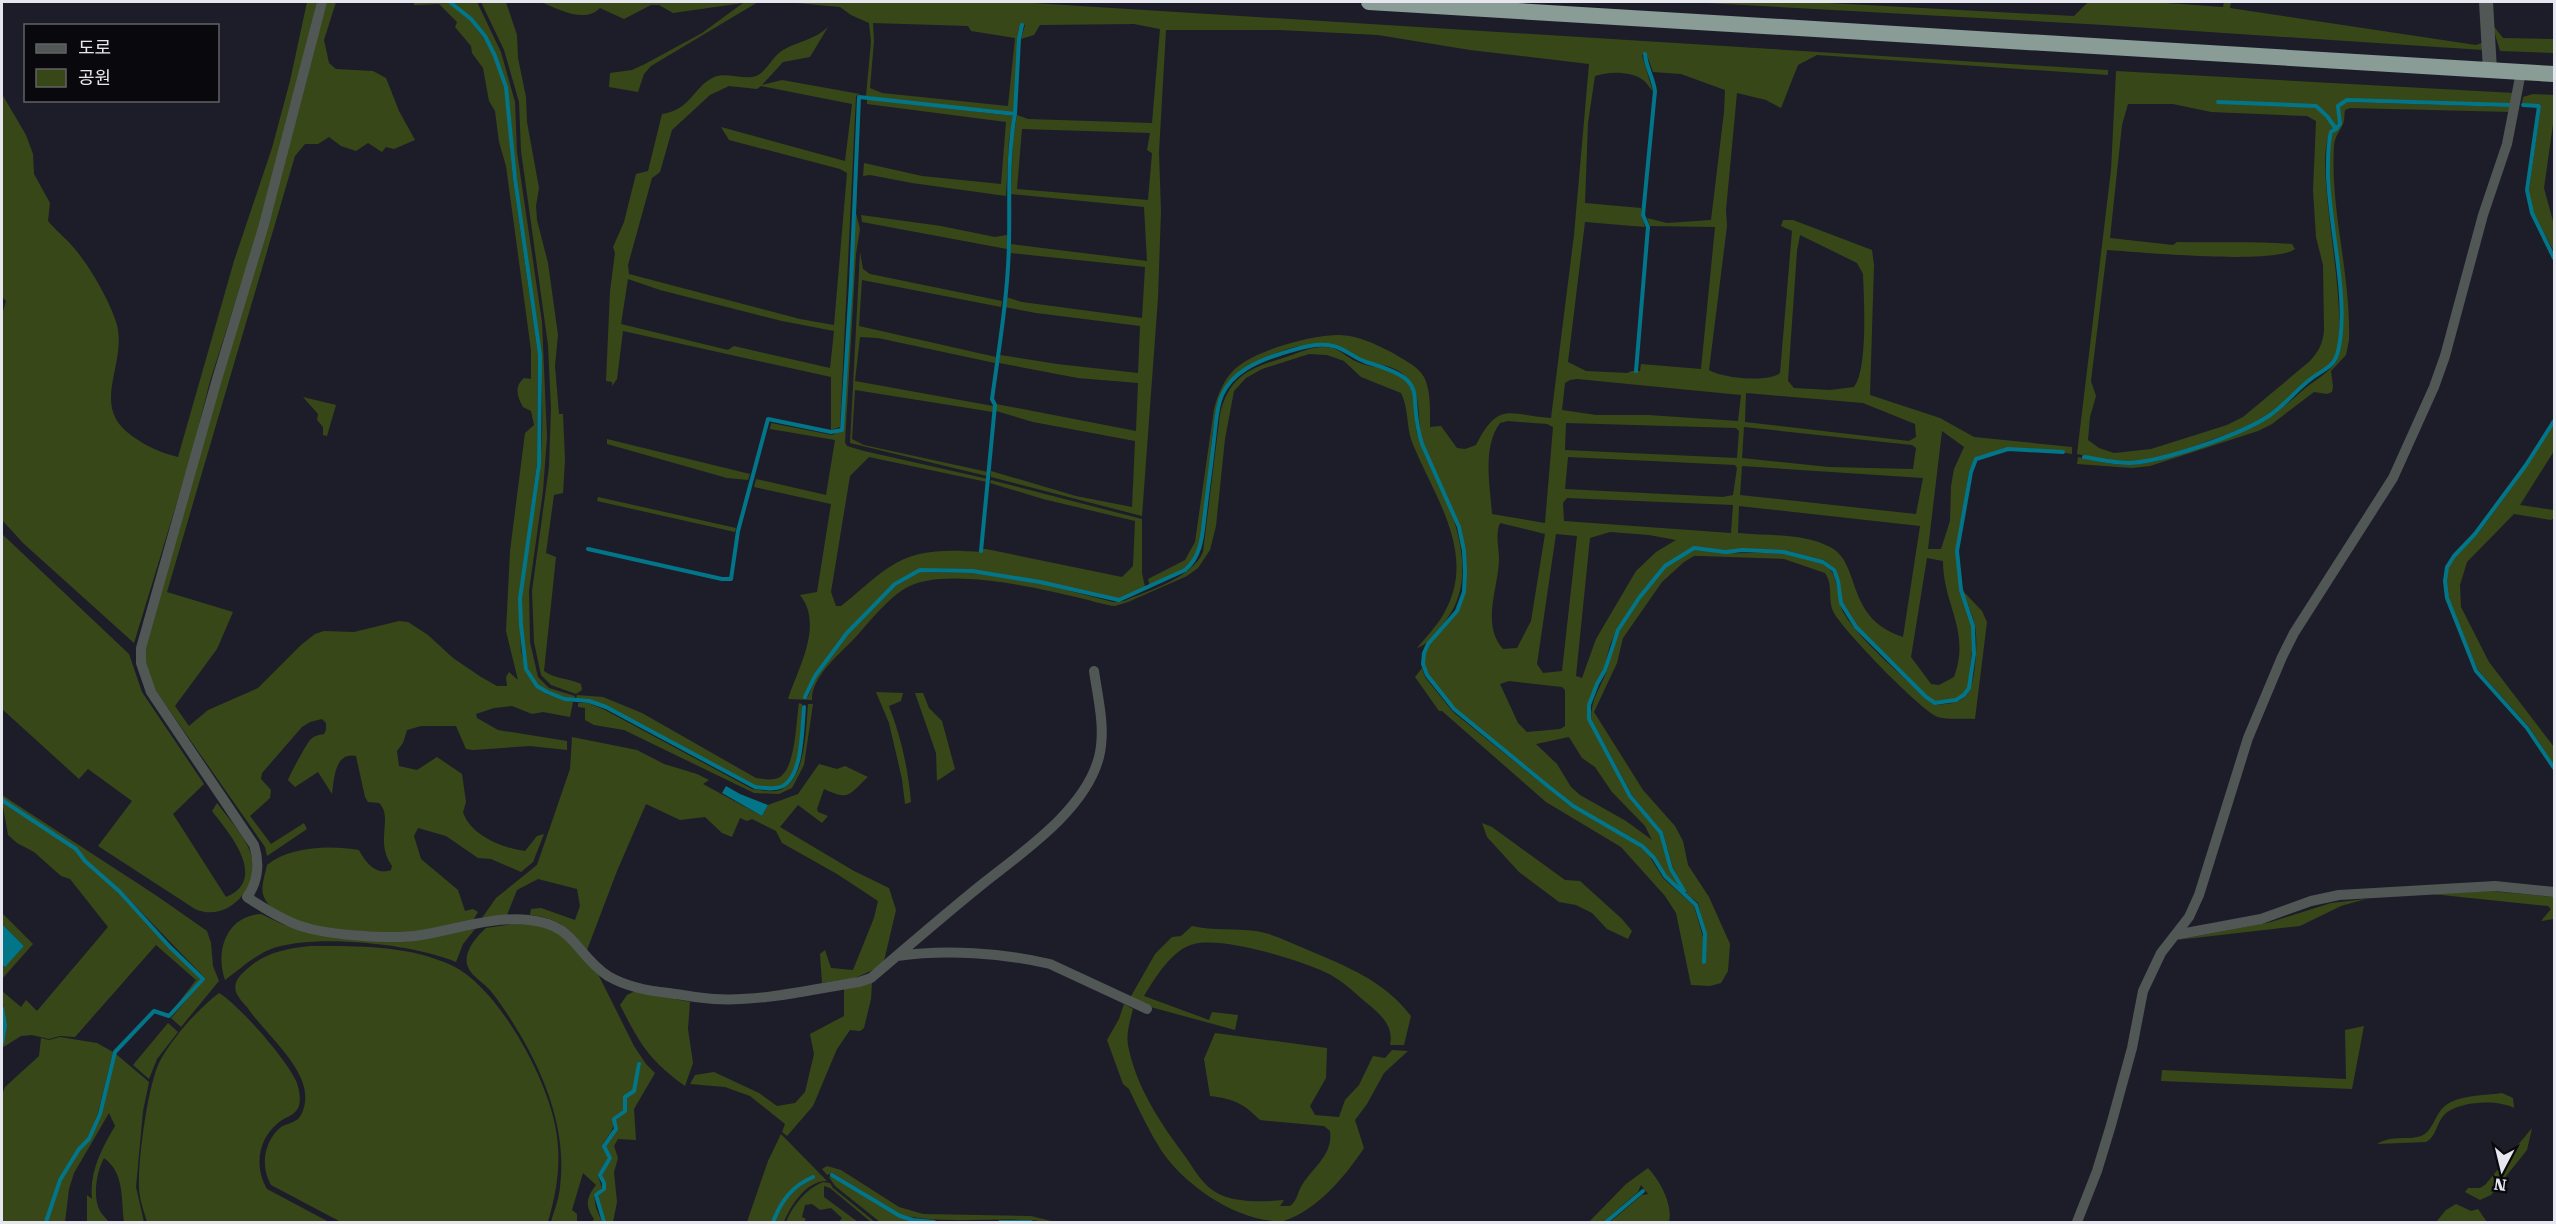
<svg xmlns="http://www.w3.org/2000/svg" width="2556" height="1224" viewBox="0 0 2556 1224" font-family="'Roboto Serif','Noto Sans KR',serif">
<style>
.green{fill:#384717;fill-rule:evenodd}
.water{fill:#037589}
.lines{fill:none;stroke-linecap:round;stroke-linejoin:round}
.stream{stroke:#037589;stroke-width:4}
.minor{stroke:#505755;stroke-width:10}
.tertiary{stroke:#505755;stroke-width:14}
.trunk{stroke:#8a9c96;stroke-width:16}
</style>
<rect width="100%" height="100%" fill="#1d1d2a"/>
<path class="green" d="M307 2H317L261 222 210 381 191 456 134 643 23 543 2 520V314L6 301 2 297V94L26 135 33 154 34 174 50 203 48 221C56 231 66 238 74 248 89 265 111 303 117 325 127 366 89 406 132 436 146 446 161 453 178 457L234 261 272 148 290 81Z
M327 2H336L324 40 329 63 336 69 373 71 386 78 399 111 415 140 394 149 386 147 382 152 368 143 356 151 341 146 329 137 318 144H305L295 156 167 592 233 612 217 649 175 706 189 726 208 710 258 688 301 645 315 634 324 631 354 632 399 621 408 622 428 635 453 658 481 677 497 686H507L506 677 509 672 518 680 506 631 510 551 525 433 534 425 531 411 523 407C517 396 514 387 524 378L531 379V350L506 166 499 142 495 111 489 101 483 68 472 53 471 46 455 27 457 22 439 4 414 5V2H448L470 20 483 37 494 57 505 88 513 179 538 355 537 463 519 599 521 650 525 669 536 687 546 694 573 702 570 717 543 712 532 714 512 706 494 708 476 714 477 718 498 730 567 741V750L530 746 473 750 466 749 456 726H421L407 730 403 743 397 751 399 766 417 770 437 757 462 774 466 802 463 812C470 835 502 848 525 851L537 836 544 834 533 862 521 872 491 859 478 858 446 836 418 828 414 836 421 859 458 890 465 911 473 909 478 912 472 922C455 925 438 931 421 932 388 934 277 933 264 897 260 888 265 875 267 865 290 846 331 845 359 850 365 862 376 876 391 870L392 866C374 841 394 818 379 803L368 802 365 797 356 756C335 751 334 779 332 794L318 772 295 787 288 780C290 774 306 745 310 740 314 736 318 735 324 734L326 730V723L322 719 310 722 302 727 262 773 261 779 271 790 270 798 250 816 271 844 304 823 307 829 267 856 265 847 149 681 144 653Z
M453 2H477L501 52 515 102 517 152 542 322 547 437 543 491 529 591 530 642 538 677 549 688 575 696 574 699C555 695 534 689 528 668 509 609 534 526 540 466 549 370 529 277 517 182 511 140 513 98 497 57 488 34 471 17 453 2Z
M481 2H506L517 35 518 58 526 97 527 122 539 188 536 206 537 220 548 263 558 335 555 366 559 414H563L565 460 563 493 554 495 546 553 556 557 544 671C554 679 568 678 581 684L582 690 576 694 551 685 541 675 534 642 532 591 549 467 551 409 548 345 521 151 519 102 504 50Z
M541 2H758L651 66 644 74 638 92 609 87 610 73 632 70 645 64 702 33 743 3 673 13 659 5H651L624 19 600 8C585 24 558 9 541 2Z
M786 2H1017L2108 70V75L1817 55 1798 65 1781 108 1766 100 1737 93 1726 210 1727 226 1709 370C1722 378 1768 383 1780 373L1792 231 1781 226 1783 220H1793L1872 250 1874 265 1870 395 1940 418 1974 437 2072 447V454C2035 448 2011 445 1975 458L1969 472 1956 551 1960 590 1972 627 1973 641 1968 687 1963 695 1956 699 1935 702 1927 696 1857 626 1842 603 1839 581 1835 569 1824 560 1784 550H1726L1694 547 1664 565 1638 597 1617 629 1610 645 1604 669 1596 683 1588 704V719L1629 797 1660 834 1670 869 1681 889 1665 876 1655 857 1642 846 1573 805 1454 709 1427 675 1424 664 1425 653 1428 645 1458 611 1465 592 1466 571 1465 550 1460 527 1423 444C1416 422 1424 391 1404 375 1395 366 1378 364 1366 361 1355 357 1344 347 1333 345 1301 338 1236 363 1221 394 1205 430 1213 541 1191 564 1181 574 1163 580 1150 586L1148 579 1185 560 1195 542 1214 409C1218 394 1224 379 1235 369 1256 350 1311 335 1339 335 1357 335 1375 344 1391 352 1401 358 1418 366 1424 377 1431 390 1430 412 1430 427L1441 426 1457 448 1465 449 1476 445C1499 400 1509 415 1551 418L1574 235 1589 64 1470 50 1378 35 1280 30H1166L1159 152 1161 211 1158 298 1142 516 991 477V471L1076 496 1132 507 1135 441 1033 422 996 411V404L1136 431 1138 383 1078 378 999 363 1000 355 1057 364 1138 373 1140 326 1036 313 1005 307 1006 297 1022 302 1142 318 1145 267 1010 253 1011 244 1147 261 1144 207 1011 194 1013 139 1017 115 1028 119 1152 123 1160 29 1134 24 1040 25 1034 35 1021 39 1025 25H1021L1018 39 1014 113 866 96 871 42 869 23 851 15 840 7ZM873 23 968 26 971 31 1015 38 1008 106 882 93 870 88 874 41ZM1646 53 1653 72 1681 74 1725 90 1724 112 1711 220 1667 223 1647 218 1650 226 1715 227 1701 369 1641 364 1640 371H1632L1627 373 1586 371 1568 362 1585 222 1645 227 1641 214V208L1585 203 1588 123 1595 76C1608 71 1632 71 1643 80 1647 83 1650 88 1653 92L1642 55ZM1022 129 1150 133 1147 150 1152 153 1148 200 1017 189ZM1800 235 1857 263 1863 274C1864 298 1868 369 1854 387L1830 390 1794 388 1788 381 1797 251ZM1577 379 1741 395 1738 421 1648 415H1596L1562 410 1565 383 1570 380ZM1746 393 1863 403 1915 424 1916 437 1909 441 1745 422ZM1508 421 1547 424 1553 427 1545 523 1492 514C1490 486 1482 447 1500 423ZM1566 423 1736 428 1739 431 1737 458 1565 450ZM1744 427 1912 445 1916 448 1913 469 1829 467 1742 458ZM1942 431 1964 447 1954 469 1951 486 1950 521 1941 549H1928ZM1568 457 1735 465 1737 468 1733 495 1723 497 1565 489ZM1742 466 1923 478 1916 514 1740 495ZM1567 498 1733 505 1731 533 1564 521 1563 503ZM1739 506 1920 526 1903 637C1844 618 1862 563 1830 547 1803 533 1767 536 1738 533ZM1500 523 1545 534 1531 621 1517 648 1503 649C1481 624 1498 590 1499 560 1499 547 1495 535 1500 523ZM1610 532 1649 535 1676 540 1656 552 1636 571 1596 639 1582 678 1576 676 1590 538ZM1556 534 1577 536 1562 671 1543 673 1537 664ZM1927 558 1943 561C1943 605 1971 631 1954 677L1939 685 1931 684 1911 657ZM1509 681 1562 687 1565 690V726L1560 729 1527 732 1518 723 1500 684ZM1569 737 1582 758 1595 767 1612 792 1645 826 1652 840 1626 821 1580 795 1571 787 1557 764 1536 744Z
M1689 2H1810L2074 16 2088 2H2152L2223 7 2224 2H2231L2230 8 2476 45 2485 42 2483 50 2104 25Z
M2492 24 2503 38 2554 39V53L2500 51Z
M828 27 810 57 783 62 762 85 782 80 860 94 856 96 840 427 831 430V377L623 331 617 379 612 386V382L606 381 610 291 615 253 613 247 624 222 636 174 648 171 662 114C692 109 692 88 714 77 725 72 740 79 752 77 766 75 771 57 783 50 798 41 815 40 828 27ZM729 86 757 89 761 86 852 104 845 161 721 127 729 140 840 169 847 173 834 325 800 319 629 274 628 265 652 178 660 172 672 130 710 95ZM628 279 660 290 782 321 834 331 830 368 734 346 728 350 621 324Z
M2116 71 2514 93 2513 104 2346 99 2337 105 2338 123 2336 127 2328 114 2316 105 2217 101 2218 103 2315 107 2327 117 2334 128C2306 150 2356 318 2333 361 2329 370 2320 372 2312 377 2304 382 2296 392 2289 398 2268 416 2247 428 2222 436 2192 446 2158 463 2126 462 2109 461 2093 457 2077 454L2111 170ZM2128 104H2173L2211 112 2307 116 2316 121 2313 190 2316 237 2323 265 2324 330C2323 343 2319 351 2310 361L2243 417 2227 425 2151 449 2114 453 2099 448 2088 440 2090 417 2096 396 2091 381 2107 250C2139 252 2275 265 2295 249L2292 244C2254 241 2215 243 2177 242L2173 245 2110 238 2122 125Z
M2533 94 2554 95V117L2544 188 2554 225V252L2533 212 2529 190 2541 104H2522L2523 97Z
M867 99 1014 116 1009 139 1006 196 912 183 870 175 863 176 864 163 922 176 1001 184 1006 122 867 104Z
M860 100 856 213 860 229 856 254 845 442 847 446 864 451 988 479 987 482 869 457 850 476 831 592 836 606H841C857 594 871 579 888 568 917 548 949 550 982 552L983 549H986L1122 577 1133 566 1135 521 1043 499 990 483 991 480 1142 519V573L1145 587 1119 599H1111L1040 581 972 570H919L895 584 846 632 814 675 805 697H808L816 677 849 633 897 585 920 572 972 573 1039 583 1113 602 1124 601C1149 590 1191 579 1203 552L1220 414C1230 371 1256 367 1292 355 1305 350 1318 345 1332 348 1341 350 1350 360 1360 363 1373 368 1392 368 1403 377 1419 392 1412 418 1418 437 1423 454 1433 471 1441 487 1459 527 1476 582 1446 620 1438 630 1430 644 1417 648 1426 637 1436 627 1443 615 1479 555 1434 497 1412 442 1406 426 1409 409 1401 393L1361 377 1344 361 1327 355 1309 354 1262 369 1246 378 1234 391 1225 439 1216 526 1210 550 1198 568 1187 576 1128 602 1115 606C1103 605 1091 600 1080 598 1038 588 941 565 904 589 884 602 868 624 852 641 837 656 811 678 812 700L788 699C798 668 824 625 800 595L817 592 831 504 754 487 756 479 826 495 835 440 770 429 771 423 832 435 843 430 852 282Z
M2347 102 2513 107 2512 112 2350 108 2345 110C2344 115 2345 119 2343 124 2340 131 2335 136 2334 145 2330 211 2351 274 2349 340L2346 355 2331 371 2333 386 2332 392 2327 394 2314 392 2272 424 2258 431 2150 466 2132 468 2077 464 2078 457C2094 460 2111 465 2128 465 2162 464 2196 448 2228 437 2256 427 2280 411 2302 391 2312 382 2330 372 2336 362 2352 331 2332 225 2330 185 2330 171 2325 147 2332 135 2334 131 2338 128 2341 125L2340 107Z
M861 215 941 226 995 237 1007 235V249L862 222Z
M860 252 863 269 870 274 1002 301 1001 307 862 280 859 326 996 357 995 363 878 338 860 337 855 381 993 406V412L855 390 852 439 864 445 988 472 987 476 850 443Z
M303 397 336 405 327 436 323 435V427L317 420 318 414Z
M2554 424V451L2520 505 2554 510V518L2551 520 2514 514 2467 562 2460 585 2461 607 2489 662 2554 747V765L2529 727 2478 670 2448 598 2446 581 2448 568 2455 557 2477 535 2527 466Z
M607 439 750 474 748 480 727 478 607 444Z
M598 497 736 528 735 532 597 501Z
M2 534 129 654 142 692 204 784 173 814 226 897C269 879 229 833 212 811L217 803C228 818 245 836 251 854 261 886 228 924 195 909L98 846 132 801 88 769 79 779 2 709Z
M1694 550C1705 550 1716 553 1726 553 1758 554 1792 549 1822 563 1842 573 1834 599 1845 615 1863 644 1901 673 1925 699L1935 705C1945 704 1958 704 1966 696 1976 685 1978 640 1975 626 1972 614 1967 601 1962 590L1982 611 1987 622 1975 719C1964 718 1948 720 1938 717 1921 711 1843 630 1834 613 1827 600 1834 586 1825 573L1784 559 1701 556H1694L1684 562 1662 582 1623 638 1617 663 1594 712 1643 790 1675 826 1683 841 1688 865 1709 897 1730 944 1728 971 1721 983 1710 986 1691 985 1676 913 1665 896 1621 847 1546 802 1442 711H1439L1415 677 1422 668 1425 677 1453 712 1571 807 1639 846 1650 857 1663 878 1694 906 1703 937 1705 966 1706 934 1698 903 1687 894 1673 868 1663 833 1632 795 1591 719C1591 699 1600 688 1607 671 1610 662 1610 652 1614 644 1624 618 1645 585 1666 567 1675 560 1685 555 1694 550Z
M876 692 903 693 901 701 889 706C901 737 908 768 911 802L905 804 902 779 889 723Z
M915 693H923L929 708 942 721 955 769 937 781 936 753Z
M577 695 603 697 642 713 756 778C764 779 773 781 780 777 796 766 796 721 799 703L802 704C801 724 802 773 783 784 775 789 765 787 756 786L606 706 589 700 576 699Z
M578 703H588L605 710 752 789C760 790 772 793 780 790 806 781 806 727 808 704H813L804 765 792 788 779 794 754 793 624 730 594 725 585 720V708L578 707Z
M572 737 637 750 664 764 697 774 709 780 703 784 762 816 768 805 798 794 819 764 837 769 845 766 868 777C848 795 850 801 824 789L817 809 818 812 828 816 822 823 798 805 780 827 854 871 889 888 896 910 884 961 875 969 855 978 822 983 820 954 825 950 831 968 853 970 874 918 878 901 837 874 782 843 776 831 752 819 747 821 740 818 732 837 722 833 705 817 680 820 646 804 617 871 587 950C571 929 556 917 530 915L531 909 541 908 575 920 580 906 577 889 538 879 517 890 507 915 482 918 496 898 537 865 570 769Z
M2 795 157 896 207 931 211 943 213 966 219 981 181 1027 171 1018 205 978 119 889 86 860 77 848 2 799Z
M2 801 75 850 84 862 118 891 201 979 169 1015 196 980 156 945 75 1037 60 1036 49 1039 32 1035 21 1036 2 1048 5 1025 2 991 21 1007 26 1000 37 1011 108 927 70 879 61 876 34 852 17 843 8 835Z
M1482 823 1492 827 1565 880 1580 881 1622 919 1632 931 1628 939 1607 929 1592 913 1576 905 1559 902 1519 872 1487 837Z
M2491 891 2554 897V919L2541 921 2551 909 2548 906 2432 894Z
M2366 899 2341 906 2300 926 2177 940 2271 922 2331 903Z
M2 913 33 944 2 979V965L4 967 24 946 2 924Z
M261 914 284 925 407 941 475 929 463 944 456 962C414 944 314 933 271 949 255 955 239 970 225 980 215 952 226 916 261 914Z
M513 924 535 925 557 931 596 970 634 1046 646 1064 655 1073 634 1109 636 1140 618 1139 614 1146 618 1158 614 1172 617 1202 613 1222H605L598 1196 605 1190 606 1183 602 1175 612 1158 606 1146C611 1133 619 1137 616 1120L627 1111V1097L635 1091 641 1064H638L633 1090 624 1096V1110L613 1118C615 1133 608 1134 602 1145L608 1158 598 1175 602 1188 594 1195 596 1208 602 1222H592L594 1219C585 1206 586 1198 596 1185L583 1173 572 1210 577 1214V1222H551C554 1211 559 1199 560 1187 568 1125 540 1063 506 1012 501 1005 496 997 490 990 483 982 472 977 468 967 462 953 476 937 486 928Z
M1192 926C1213 931 1235 928 1256 931 1274 934 1291 943 1308 950 1348 967 1384 981 1411 1016L1404 1045H1390C1394 1026 1381 1015 1368 1004 1356 994 1345 983 1331 975 1305 961 1223 936 1194 944 1172 949 1155 978 1144 996L1209 1020 1212 1012 1238 1015 1235 1030 1147 1006 1130 998 1155 954 1172 937 1181 936Z
M310 946C358 946 409 945 453 966 500 989 552 1086 557 1137 561 1167 556 1194 548 1222H341L271 1185C260 1166 264 1141 281 1127 286 1124 293 1123 298 1119 304 1113 306 1101 305 1093 303 1064 263 1031 247 1007 243 1003 238 997 236 992 233 982 240 975 247 969 266 952 285 949 310 946Z
M872 982 871 999 864 1028 860 1031 850 1030 837 1049 813 1106 787 1136 782 1132 785 1124 750 1096 725 1087 690 1084 695 1075 714 1072 759 1093 777 1106 795 1103 805 1092 814 1054 810 1034 844 1016V988Z
M635 991 690 1002 688 1029 693 1063 685 1086C649 1060 640 1044 620 1005L627 995Z
M219 993C239 1005 285 1058 295 1079 299 1086 301 1098 299 1106 295 1116 286 1116 278 1123 258 1139 254 1167 267 1189L329 1222H147C144 1211 139 1199 139 1186 138 1160 148 1081 161 1059 175 1035 197 1010 219 993Z
M1124 1004 1133 1009C1130 1021 1126 1033 1128 1045 1136 1088 1162 1125 1187 1159 1195 1171 1204 1186 1217 1193 1235 1203 1263 1202 1284 1200L1280 1206H1290C1298 1200 1297 1193 1302 1185 1314 1166 1333 1155 1330 1131L1324 1126 1260 1120C1243 1103 1234 1099 1210 1096L1204 1059 1215 1033 1327 1048 1326 1078 1310 1106 1315 1115 1339 1117 1345 1100 1359 1085 1373 1056 1385 1058 1392 1050 1408 1051 1384 1073 1367 1104 1355 1120 1364 1148C1344 1178 1318 1209 1284 1221 1239 1224 1183 1184 1161 1150 1149 1131 1139 1110 1129 1089L1123 1084 1107 1040 1119 1019Z
M168 1023 178 1032 157 1059 149 1079 133 1065Z
M2364 1026 2352 1089 2161 1081 2162 1070 2346 1079 2345 1030Z
M60 1037 97 1043 113 1052 98 1113 88 1138 78 1148 58 1180 45 1222H2V1095L5 1087 39 1056 41 1038 49 1040Z
M116 1054 149 1082 143 1111 136 1187 144 1222H124C121 1200 125 1173 104 1158 97 1171 92 1196 100 1211 102 1215 106 1218 109 1222H87V1195L92 1199C89 1172 102 1148 115 1126L109 1113 74 1173 69 1189 65 1222H47L61 1181 80 1150 90 1140 101 1114Z
M2502 1093 2513 1098 2514 1108C2498 1099 2459 1101 2445 1114 2436 1123 2437 1136 2426 1142L2377 1144C2394 1134 2406 1141 2421 1136 2431 1133 2435 1117 2441 1110 2454 1094 2483 1096 2502 1093Z
M2532 1128 2527 1150 2491 1195 2480 1200 2465 1192 2468 1188H2480L2485 1185Z
M781 1134 827 1181C807 1180 790 1206 784 1222H774C784 1195 793 1192 813 1177 792 1185 780 1201 773 1222H747L768 1161Z
M827 1166 841 1170 899 1207 923 1214 1031 1216 1055 1222C1045 1223 1036 1220 1027 1220 984 1218 943 1224 901 1215L833 1173 827 1175 822 1169Z
M1648 1168C1660 1181 1673 1204 1669 1222H1610L1642 1195 1648 1194 1641 1185 1638 1192 1603 1222H1589L1626 1184Z
M831 1176 899 1217 919 1222H880L835 1186 829 1177Z
M823 1182 830 1183 833 1188 875 1222H871L830 1188 824 1186V1197L858 1222H839L842 1218 831 1208 820 1210 812 1204 805 1205 802 1217 806 1219 804 1222H786C793 1205 806 1189 823 1182Z
M2456 1204 2471 1211 2478 1209 2487 1222H2436L2446 1210Z"/>
<path class="water" d="M726 786 740 794 768 805 762 816 722 793Z
M2 924 24 946 5 967 2 965Z"/>
<g class="lines">
<path class="stream" d="M450 2 471 19 485 36 495 56 506 87 515 179 540 355 539 464 520 599 521 625 526 669 537 686 547 692 565 699 589 701 606 707 755 787C764 788 774 790 783 786 803 775 802 727 804 707
M2523 105 2539 106 2527 190 2532 213 2554 258
M2336 129 2340 124 2338 106 2347 100 2509 105
M1636 371 1648 227 1643 215 1655 91C1653 77 1646 67 1645 54
M2554 421 2526 465 2475 534 2454 556 2447 567 2445 581 2447 598 2476 671 2527 728 2554 768
M2084 457C2098 459 2114 463 2129 463 2162 462 2243 434 2270 415 2286 404 2297 389 2312 378 2330 365 2336 368 2340 341 2347 292 2330 228 2328 177 2328 162 2327 147 2331 132L2336 129 2327 116 2316 106 2218 102
M588 549 722 579H731L738 531 768 419 831 432 842 430 851 283 859 97 1015 114 1019 39 1022 25
M981 551 995 405 992 399C999 348 1008 295 1009 243 1010 199 1007 157 1015 114
M805 697 815 676 847 633 895 584 920 570 972 571 1040 582 1119 600 1185 570C1200 558 1202 539 1204 521 1207 494 1211 467 1214 439 1216 425 1216 408 1222 395 1232 372 1258 361 1280 354 1296 349 1316 342 1333 346 1344 348 1354 358 1366 362 1435 382 1405 391 1422 444L1459 527 1464 551 1465 571 1464 592 1457 611 1428 644 1424 653 1423 664 1427 675 1454 709 1549 787 1573 806 1642 846 1654 858 1665 876 1696 905 1705 934 1704 962
M2 800 76 849 85 861 119 891 170 947 203 979 169 1016 154 1011 115 1052 100 1114 89 1139 79 1149 60 1180 46 1222
M1684 891 1671 869 1661 833 1630 796 1589 719V705L1597 684 1605 670 1618 630 1639 598 1665 566 1694 548 1726 552 1742 550 1784 552 1823 562 1834 570 1838 581 1841 603 1856 627 1926 697 1935 703 1956 700 1964 695 1969 688 1974 654 1973 626 1961 590 1957 551 1971 472 1976 459 2008 449 2063 452
M2 1008 5 1025 2 1043
M832 1175 900 1216 913 1220 934 1222
M604 1222 596 1195 604 1189V1183L600 1175 610 1158 604 1146 616 1129 614 1119 625 1111V1097L634 1091 639 1064
M773 1222C781 1201 792 1186 813 1177
M1000 1222H1031
M1606 1222 1643 1191"/>
<path class="minor" d="M322 2 263 228 217 379 141 648V663L151 692 254 845C260 863 258 882 247 897 262 907 278 917 295 924 321 935 393 940 421 935 457 929 493 916 529 920 575 924 576 955 608 976 627 987 648 991 669 993 684 995 699 998 714 999 762 1002 812 989 859 982L871 978C907 947 943 916 980 886 1021 853 1085 811 1099 757 1106 729 1098 699 1094 671
M2175 935 2261 919 2311 901 2339 895 2495 886 2554 892
M897 956C947 949 1002 953 1050 964L1147 1009
M2077 1222 2097 1171 2111 1125 2132 1048 2143 991 2161 953 2189 917 2199 895 2248 738 2282 657 2294 633 2393 478 2434 387 2445 356 2483 215 2507 144 2521 72"/>
<path class="tertiary" d="M2486 2 2490 70"/>
<path class="trunk" d="M1369 2 2554 74"/>
</g>
<rect width="2556" height="1224" fill="none" stroke="#e6e6ef" stroke-width="6"/>
<rect x="24" y="24" width="195" height="78" fill="#08080d" stroke="#616167" stroke-width="1.5"/>
<rect x="36" y="44" width="30" height="9" fill="#505755" stroke="#616167" stroke-width="1.5"/>
<text x="78" y="54" font-size="18" fill="#e6e6ef">도로</text>
<rect x="36" y="69" width="30" height="18" fill="#384717" stroke="#616167" stroke-width="1.5"/>
<text x="78" y="84" font-size="18" fill="#e6e6ef">공원</text>
<g transform="translate(2502 1170) rotate(187)" stroke="#08080d" stroke-width="4.5" paint-order="stroke">
<path d="M0-4.5L10 22L0 15L-10 22Z" fill="#e6e6ef"/>
<text y="-9" font-size="16" font-weight="bold" text-anchor="middle" fill="#e6e6ef">N</text>
</g>
</svg>
